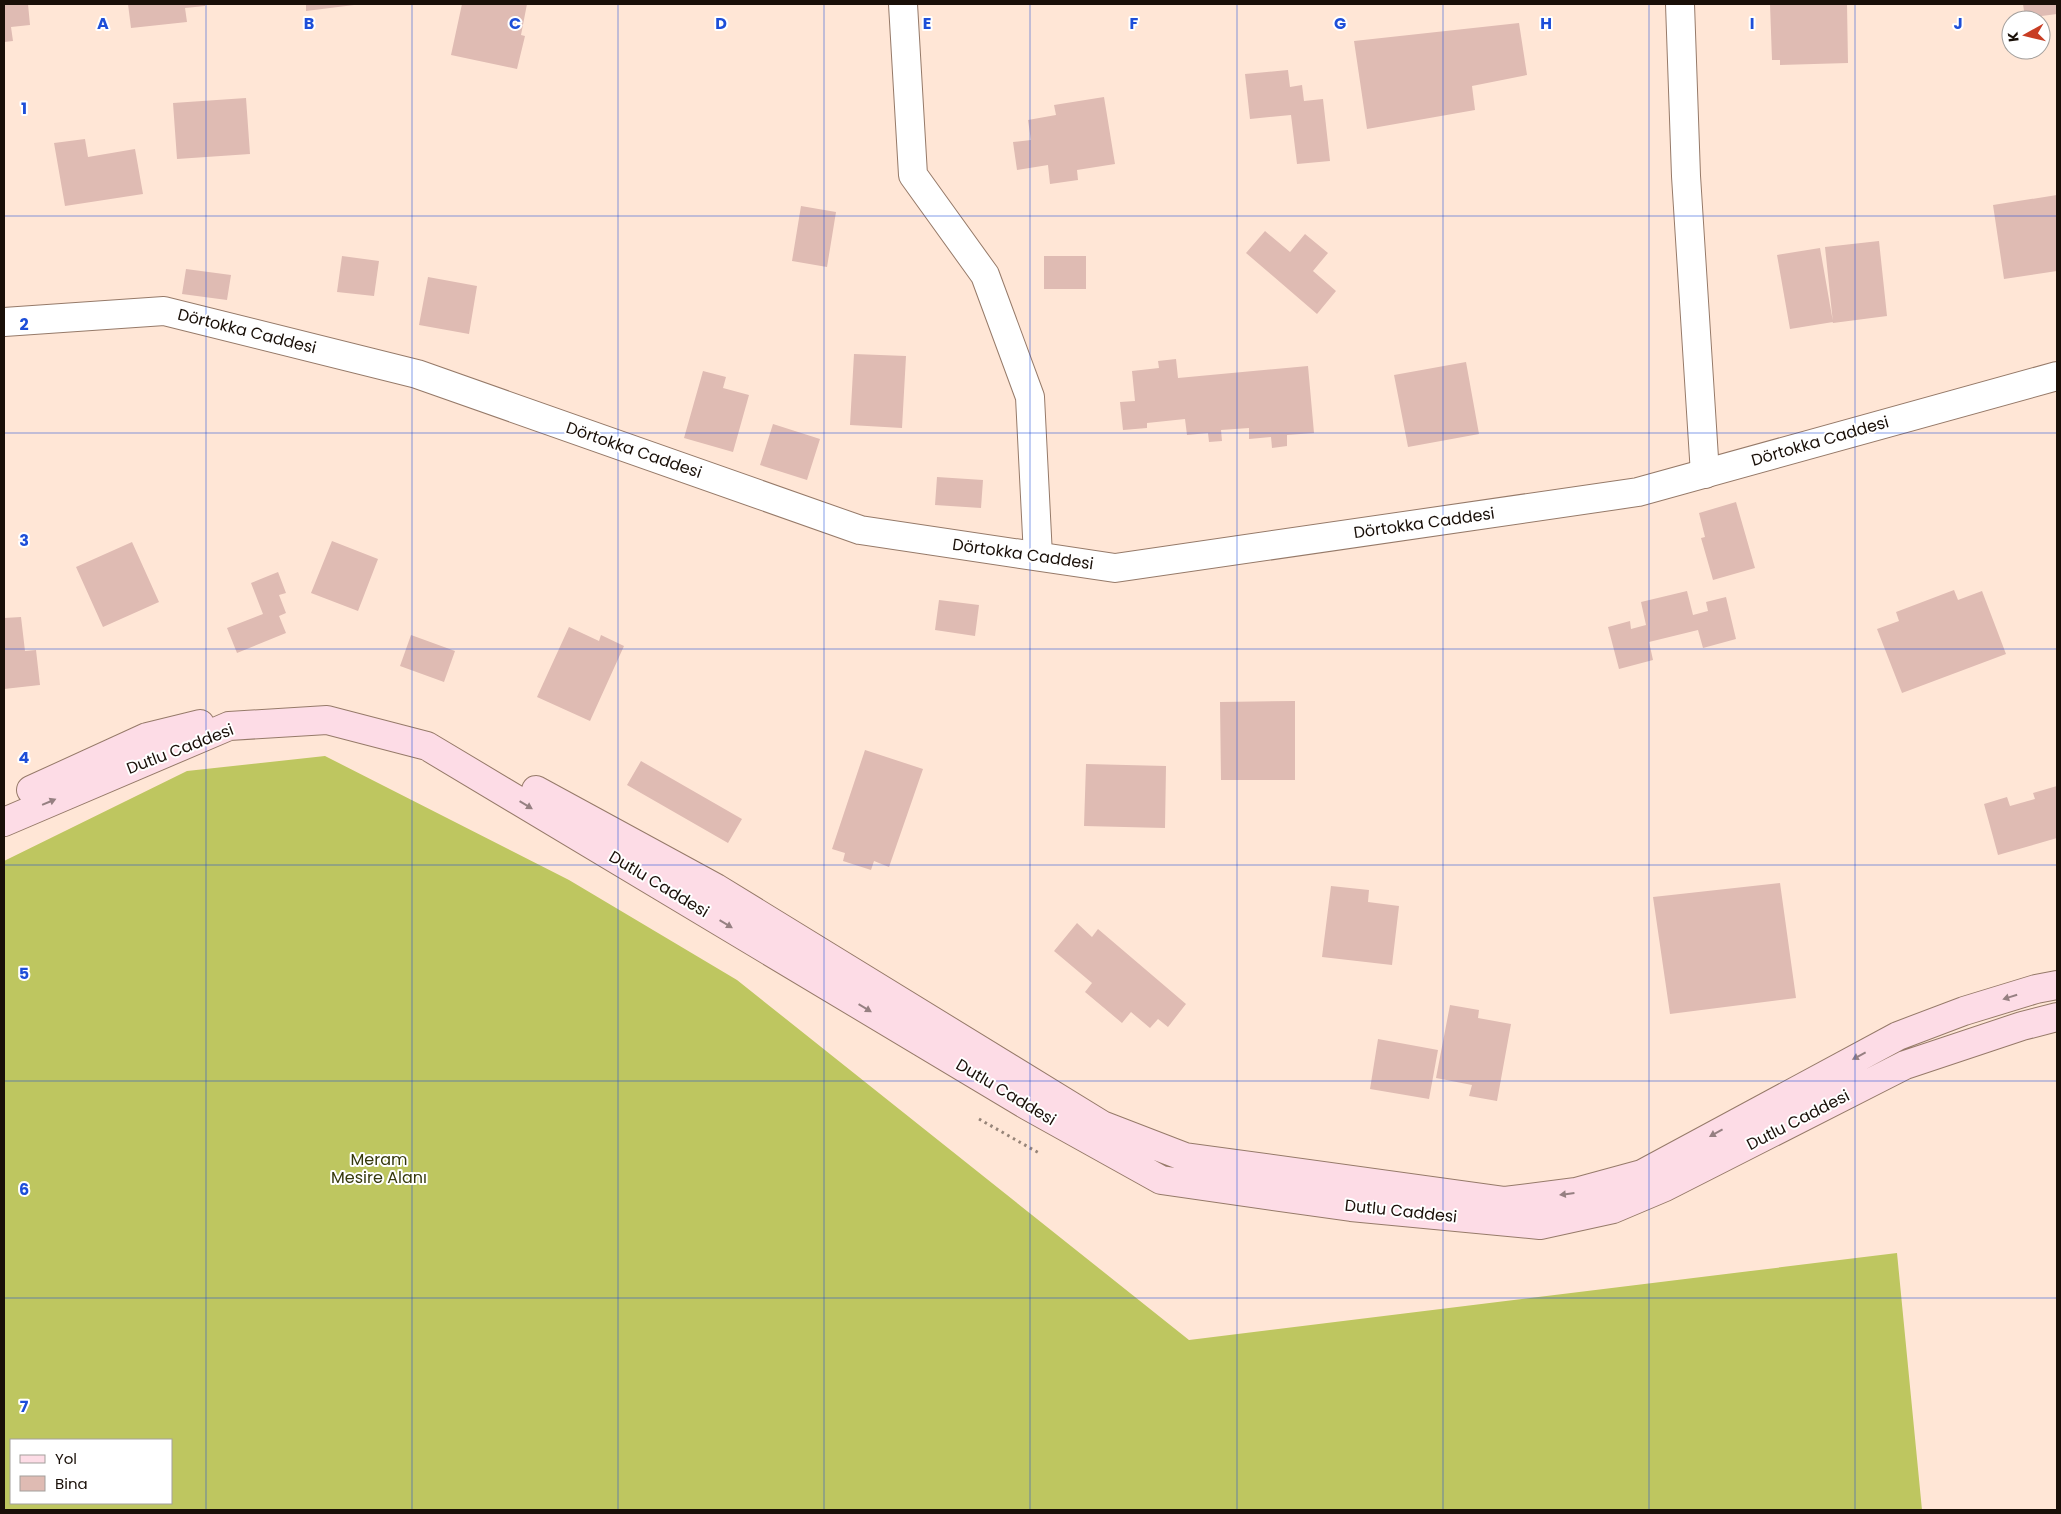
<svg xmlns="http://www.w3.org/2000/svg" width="2061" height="1514" viewBox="0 0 2061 1514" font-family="Poppins,sans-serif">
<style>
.forest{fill:#bec660;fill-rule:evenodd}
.building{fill:#dfbbb3}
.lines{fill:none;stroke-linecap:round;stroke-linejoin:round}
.minor-casing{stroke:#967a69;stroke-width:30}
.tertiary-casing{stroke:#967a69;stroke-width:30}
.secondary-casing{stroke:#967a69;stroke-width:30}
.path{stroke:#968478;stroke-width:3;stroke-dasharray:2.5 4;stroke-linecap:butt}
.minor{stroke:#fff;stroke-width:28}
.tertiary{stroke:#fff;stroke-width:28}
.secondary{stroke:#fddce6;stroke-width:28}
.oneway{fill:#968082}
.grid{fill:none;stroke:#1d4ed8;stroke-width:1;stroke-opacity:0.55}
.labels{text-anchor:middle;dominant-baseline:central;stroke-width:4;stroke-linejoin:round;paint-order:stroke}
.street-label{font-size:16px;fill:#190f08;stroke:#fff}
.park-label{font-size:16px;fill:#35380c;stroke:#fff}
.grid-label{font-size:16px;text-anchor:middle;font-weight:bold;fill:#1d4ed8;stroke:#fff;stroke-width:4;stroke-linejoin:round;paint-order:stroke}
</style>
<rect width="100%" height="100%" fill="#ffe6d6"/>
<path class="forest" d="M325 756 569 880 737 980 1189 1340 1897 1253 1922 1510H4V861L187 771ZM11 1440H171V1503H11Z"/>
<path class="building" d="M4 4H28L30 25 11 27 13 41 4 42Z
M128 4H205V6L185 8 187 22 131 28Z
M306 4H354V5L306 11Z
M462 4H527L521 35 525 36 517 69 451 55Z
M1770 4H1847L1848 63 1780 65V60H1772Z
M2023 4H2057V14L2025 18Z
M1519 23 1527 75 1472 86 1475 110 1367 129 1354 41Z
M1288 70 1290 87 1302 85 1304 101 1323 99 1330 161 1297 164 1291 115 1250 119 1245 74Z
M1104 97 1115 164 1077 170 1078 180 1050 184 1048 165 1017 170 1013 142 1031 140 1028 120 1056 115 1054 105Z
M246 98 250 154 177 159 173 103Z
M85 139 88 157 135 149 143 194 65 206 54 143Z
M2057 195V271L2004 279 1993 205Z
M801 206 836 212 827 267 792 261Z
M1265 231 1290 252 1305 234 1328 253 1313 271 1336 291 1317 314 1246 253Z
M1879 241 1887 316 1833 323 1825 247Z
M1820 248 1833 322 1790 329 1777 255Z
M342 256 379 261 374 296 337 292Z
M1044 256H1086V289H1044Z
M186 269 231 275 227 300 182 294Z
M428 277 477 286 469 334 419 325Z
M854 354 906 356 902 428 850 425Z
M1176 359 1178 378 1308 366 1314 433 1287 435V446L1272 448 1271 437 1249 439V428L1221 430 1222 441 1209 442 1208 433 1187 435 1185 419 1147 423V428L1123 430 1120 402 1135 401 1132 371 1159 368 1158 361Z
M1466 362 1479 434 1408 447 1394 375Z
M703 371 726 377 723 388 749 395 733 452 684 438Z
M773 424 820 439 807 480 760 465Z
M937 477 983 480 981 508 935 505Z
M1736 502 1755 568 1713 580 1701 538 1705 537 1699 513Z
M332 541 378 559 358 611 311 593Z
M132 542 159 602 103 627 76 567Z
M278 572 286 593 279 595 286 613 279 616 286 633 237 653 227 628 263 614 251 583Z
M1954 590 1958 600 1982 591 2006 654 1902 693 1877 629 1899 621 1896 612Z
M1687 591 1693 615 1708 611 1706 602 1726 597 1736 639 1703 648 1698 630 1649 642 1653 660 1619 669 1608 627 1630 621 1631 629 1646 625 1641 602Z
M939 600 979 605 975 636 935 630Z
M21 617 25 651 36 650 40 685 4 689V618Z
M569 627 599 641 601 635 624 646 590 721 537 697Z
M411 635 455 651 444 682 400 666Z
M1295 701V780H1221L1220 702Z
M865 750 923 769 889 867 874 861 871 870 843 861 845 853 832 849Z
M641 761 742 819 728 843 627 785Z
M1086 764 1166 766 1165 828 1084 826Z
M2057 786V838L1998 855 1984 804 2007 797 2010 806 2035 799 2033 793Z
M1780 883 1796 998 1670 1014 1653 897Z
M1331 886 1369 890 1368 902 1399 906 1392 965 1322 957Z
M1077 923 1092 937 1098 929 1186 1004 1168 1027 1158 1019 1150 1028 1131 1012 1122 1023 1085 992 1092 983 1054 951Z
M1450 1005 1479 1010 1478 1018 1511 1024 1497 1101 1469 1096 1472 1085 1436 1078Z
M1378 1039 1438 1050 1429 1099 1370 1089Z"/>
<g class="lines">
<g class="minor-casing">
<path id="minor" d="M903 4 913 175 985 275 1030 397 1038 556
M1680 4 1686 176 1705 474"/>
</g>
<g class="tertiary-casing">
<path id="tertiary" d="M4 322 164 311 417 374 860 530 1115 568 1638 492 2057 376"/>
</g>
<g class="secondary-casing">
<path id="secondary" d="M31 790 147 737 200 724
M536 790 716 888 1102 1125 1185 1157 1505 1201 1576 1192 1642 1174 1898 1036 1964 1011 2036 989 2057 985
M4 822 229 726 327 720 427 746 1028 1106 1161 1180 1351 1207 1540 1225 1613 1209 1665 1187 1905 1065 2022 1026 2057 1017"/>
</g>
<path class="path" d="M979 1119 1039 1153"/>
<use href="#minor" class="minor"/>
<use href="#tertiary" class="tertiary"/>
<use href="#secondary" class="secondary"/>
</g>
<defs><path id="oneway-solid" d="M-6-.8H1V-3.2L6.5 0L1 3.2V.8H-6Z" transform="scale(1.25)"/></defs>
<g class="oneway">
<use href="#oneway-solid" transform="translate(49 802) rotate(-23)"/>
<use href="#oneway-solid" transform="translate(526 805) rotate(31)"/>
<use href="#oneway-solid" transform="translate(726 924) rotate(31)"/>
<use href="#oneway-solid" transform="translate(2010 997) rotate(163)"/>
<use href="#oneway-solid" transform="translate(865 1008) rotate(31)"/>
<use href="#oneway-solid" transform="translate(1859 1056) rotate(152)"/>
<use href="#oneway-solid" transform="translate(1716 1133) rotate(151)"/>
<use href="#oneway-solid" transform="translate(1567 1194) rotate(173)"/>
</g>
<path class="grid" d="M206 4V1510M412 4V1510M618 4V1510M824 4V1510M1030 4V1510M1237 4V1510M1443 4V1510M1649 4V1510M1855 4V1510M4 216H2057M4 433H2057M4 649H2057M4 865H2057M4 1081H2057M4 1298H2057"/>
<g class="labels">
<g class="street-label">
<text transform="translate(247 331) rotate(14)">Dörtokka Caddesi</text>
<text transform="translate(1820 441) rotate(-16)">Dörtokka Caddesi</text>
<text transform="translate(634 450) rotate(19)">Dörtokka Caddesi</text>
<text transform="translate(1424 523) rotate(-8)">Dörtokka Caddesi</text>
<text transform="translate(1023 554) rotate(8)">Dörtokka Caddesi</text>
<text transform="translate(180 749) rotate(-21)">Dutlu Caddesi</text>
<text transform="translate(659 884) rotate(31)">Dutlu Caddesi</text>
<text transform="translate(1006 1092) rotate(31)">Dutlu Caddesi</text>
<text transform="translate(1798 1120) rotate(-27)">Dutlu Caddesi</text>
<text transform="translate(1401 1211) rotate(6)">Dutlu Caddesi</text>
</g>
<g class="park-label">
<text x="379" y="1159">Meram<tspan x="379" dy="18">Mesire Alanı</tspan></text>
</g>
</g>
<g class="grid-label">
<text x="103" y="29">A</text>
<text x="309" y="29">B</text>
<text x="515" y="29">C</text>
<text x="721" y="29">D</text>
<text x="927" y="29">E</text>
<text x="1134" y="29">F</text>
<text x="1340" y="29">G</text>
<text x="1546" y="29">H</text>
<text x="1752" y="29">I</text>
<text x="1958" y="29">J</text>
<text x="24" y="114">1</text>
<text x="24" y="330">2</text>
<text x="24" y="546">3</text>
<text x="24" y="763">4</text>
<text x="24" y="979">5</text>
<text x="24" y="1195">6</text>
<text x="24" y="1412">7</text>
</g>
<rect width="2061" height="1514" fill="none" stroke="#190f08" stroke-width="10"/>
<rect x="10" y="1439" width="162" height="65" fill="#ffffff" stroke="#a39f9c"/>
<rect x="20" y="1455" width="25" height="8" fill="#fddce6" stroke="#a39f9c"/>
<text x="55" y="1464" font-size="15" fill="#190f08">Yol</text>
<rect x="20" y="1476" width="25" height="15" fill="#dfbbb3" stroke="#a39f9c"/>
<text x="55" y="1489" font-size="15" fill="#190f08">Bina</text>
<g transform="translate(2026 35) rotate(262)"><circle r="24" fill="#ffffff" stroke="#a39f9c"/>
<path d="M0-4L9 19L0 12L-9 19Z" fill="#c83d23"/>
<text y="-8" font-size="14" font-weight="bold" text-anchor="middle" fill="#190f08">K</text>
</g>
</svg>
